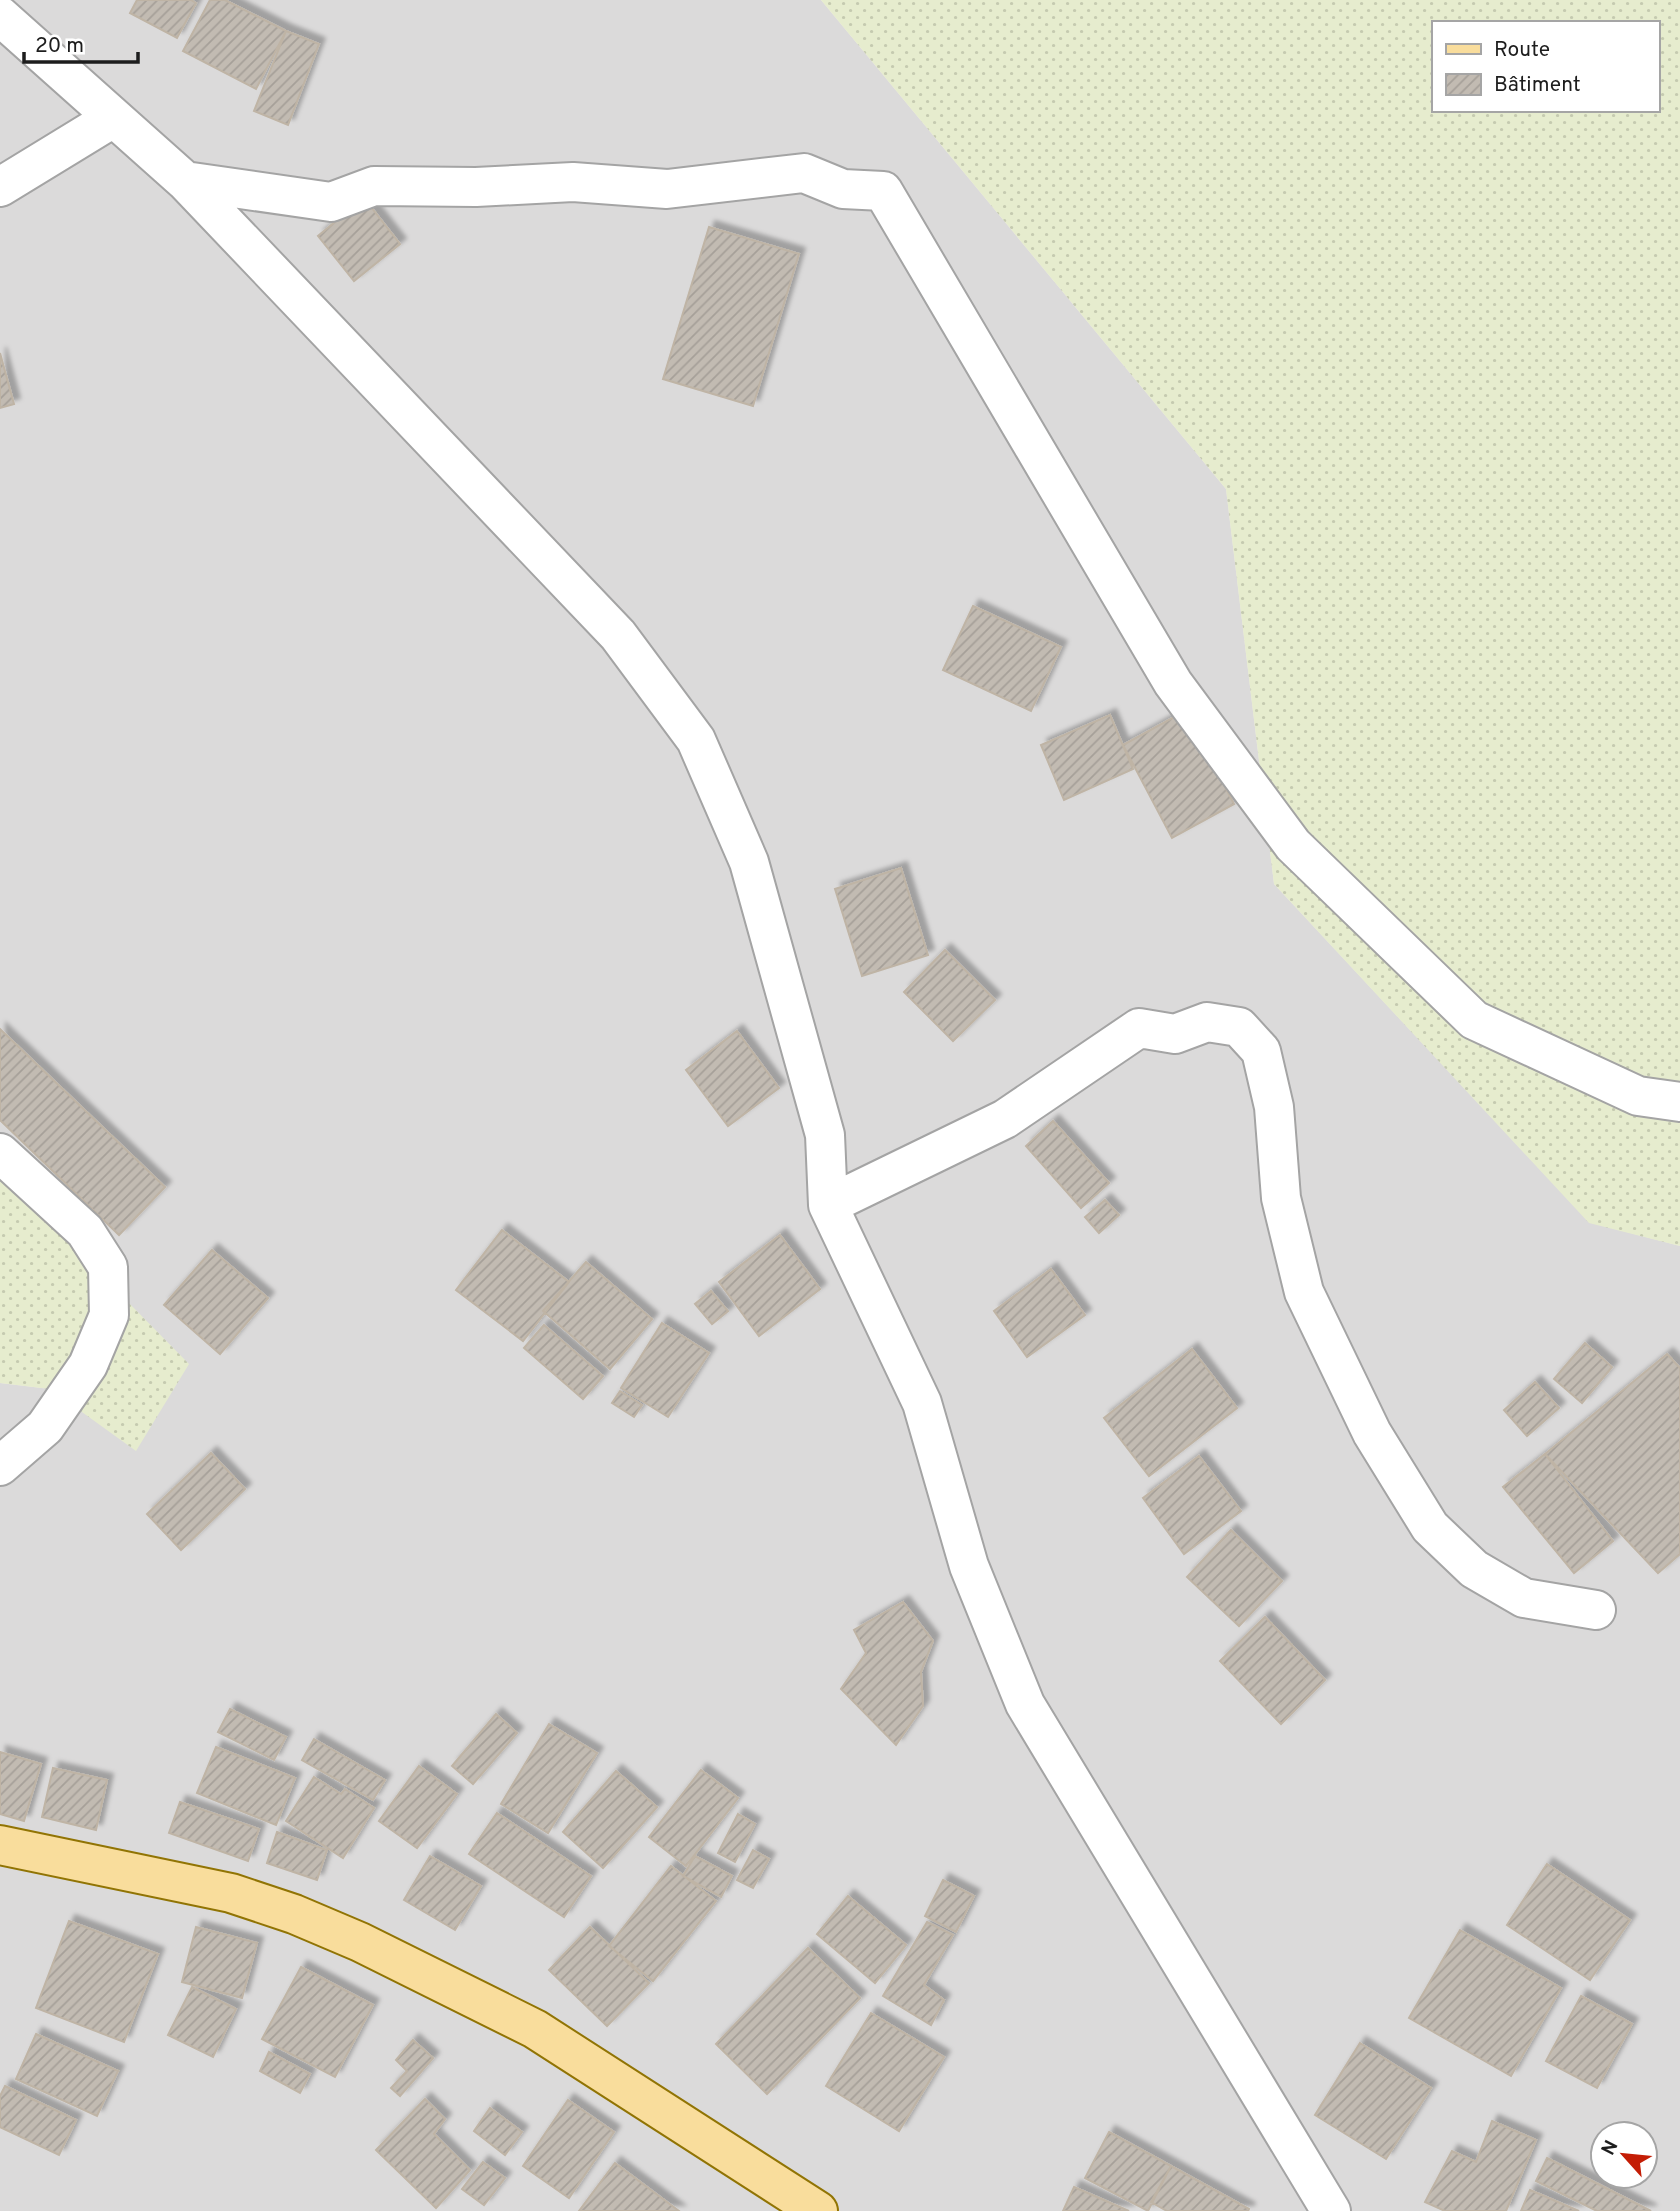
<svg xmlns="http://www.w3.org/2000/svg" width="1680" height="2211" viewBox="0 0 1680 2211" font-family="Overpass,sans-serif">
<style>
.residential{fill:#dbdada;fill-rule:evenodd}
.farmland{fill:url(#farmland-dots);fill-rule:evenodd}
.building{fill:url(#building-hatch);stroke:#bfb4a5;stroke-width:2;filter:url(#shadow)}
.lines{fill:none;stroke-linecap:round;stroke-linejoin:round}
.minor-casing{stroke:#a4a4a4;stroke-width:42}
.major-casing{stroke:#917404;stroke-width:42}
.minor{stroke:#fff;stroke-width:38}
.major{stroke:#f9dd9c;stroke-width:38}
</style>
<defs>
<pattern id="farmland-dots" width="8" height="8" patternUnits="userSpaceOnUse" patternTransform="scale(1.75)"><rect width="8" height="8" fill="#e6ecce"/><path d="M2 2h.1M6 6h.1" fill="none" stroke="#c5cab0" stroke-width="1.8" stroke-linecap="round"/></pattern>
<pattern id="building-hatch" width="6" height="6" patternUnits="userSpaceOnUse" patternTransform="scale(1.75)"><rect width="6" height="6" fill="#c2bbb2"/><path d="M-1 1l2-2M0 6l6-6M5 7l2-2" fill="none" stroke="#a6a099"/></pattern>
<filter id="shadow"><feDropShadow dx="6" dy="-6" stdDeviation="2" flood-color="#0004"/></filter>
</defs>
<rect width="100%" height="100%" fill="#eeebe3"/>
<path class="residential" d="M0 0H821L1226 489 1274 884 1589 1222 1680 1246V2211H0V1383L50 1389 0 1172ZM1603 2134H1645V2176H1603Z"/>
<path class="farmland" d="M821 0H1680V1246L1589 1223 1274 884 1226 489ZM1433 23H1657V110H1433Z
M0 1172 189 1364 136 1451 50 1389 0 1383Z"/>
<path class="building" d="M137 0H191L196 3 177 38 130 13Z
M210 0H225L286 31 256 89 183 51Z
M286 31 319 44 288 125 254 111Z
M364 198 400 244 354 281 318 236Z
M709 227 799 254 753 406 663 379Z
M0 353 14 404 0 408Z
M973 606 1061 647 1031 711 943 670Z
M1185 711 1234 804 1172 838 1123 745Z
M1110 715 1133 769 1064 800 1041 745Z
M901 868 928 955 862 976 835 889Z
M945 950 995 1000 953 1041 904 992Z
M0 1029 165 1187 119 1235 0 1120Z
M737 1031 779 1088 728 1126 686 1070Z
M1053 1121 1109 1183 1081 1208 1026 1146Z
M1105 1200 1119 1215 1099 1233 1085 1217Z
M502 1230 569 1282 523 1341 456 1290Z
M780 1235 820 1289 759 1336 719 1282Z
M212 1250 268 1298 220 1354 164 1305Z
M586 1262 652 1319 610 1369 543 1311Z
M1051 1269 1085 1315 1027 1357 994 1311Z
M711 1291 728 1311 712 1324 695 1304Z
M662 1323 709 1353 668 1417 621 1388Z
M544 1325 603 1376 583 1399 524 1348Z
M1585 1343 1612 1367 1582 1403 1554 1379Z
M1192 1349 1237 1408 1149 1476 1104 1418Z
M1667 1354 1680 1368V1554L1658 1573 1545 1454Z
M1535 1382 1559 1408 1527 1436 1504 1410Z
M620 1391 642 1405 634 1417 612 1403Z
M211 1453 245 1489 181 1550 147 1514Z
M1545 1454 1613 1541 1574 1573 1503 1487Z
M1199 1456 1241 1511 1184 1554 1143 1498Z
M1231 1530 1282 1581 1239 1626 1187 1577Z
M903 1602 933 1641 921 1672 923 1706 896 1745 841 1689 866 1653 854 1630Z
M1265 1617 1325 1680 1281 1724 1220 1661Z
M230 1709 286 1737 274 1760 218 1732Z
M496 1714 517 1733 473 1784 452 1766Z
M549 1724 597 1753 548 1833 501 1804Z
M314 1739 385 1780 373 1800 302 1760Z
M216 1747 295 1778 276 1825 197 1793Z
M0 1752 41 1764 24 1821 0 1814Z
M419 1766 457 1794 417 1848 379 1821Z
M53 1768 107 1780 96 1830 42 1817Z
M701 1770 738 1798 686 1866 649 1837Z
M616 1771 657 1807 603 1868 563 1832Z
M314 1777 341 1794 345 1789 374 1808 343 1858 286 1821Z
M180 1802 259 1829 248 1861 169 1833Z
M497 1813 591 1876 564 1917 469 1854Z
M738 1814 755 1824 735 1862 718 1853Z
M277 1832 327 1850 317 1880 267 1863Z
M753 1850 769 1859 753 1888 737 1880Z
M430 1856 481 1886 455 1930 404 1900Z
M695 1856 732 1876 721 1897 683 1876Z
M1547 1864 1630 1920 1590 1980 1507 1925Z
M671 1866 716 1901 653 1981 609 1946Z
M943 1880 974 1896 956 1932 925 1916Z
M848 1896 906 1945 875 1983 817 1934Z
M69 1921 158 1954 124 2042 36 2008Z
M927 1922 953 1935 924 1985 944 2000 931 2025 883 1996Z
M196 1927 257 1943 242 1998 182 1982Z
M590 1927 649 1983 607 2026 549 1970Z
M1460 1930 1561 1988 1511 2076 1409 2018Z
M808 1948 860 1998 767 2094 716 2044Z
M301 1967 373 2005 335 2077 262 2039Z
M192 1987 236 2009 213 2057 168 2035Z
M1581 1996 1632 2024 1597 2088 1546 2061Z
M871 2013 944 2057 899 2131 826 2086Z
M36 2034 118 2071 97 2116 16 2079Z
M413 2040 433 2058 400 2096 391 2088 407 2071 396 2060Z
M1360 2043 1431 2088 1386 2159 1315 2115Z
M269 2052 310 2074 300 2093 260 2071Z
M5 2086 76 2120 59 2155 0 2127V2096Z
M425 2099 445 2119 434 2134 470 2170 436 2208 376 2150Z
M568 2100 614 2132 569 2198 523 2166Z
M490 2108 522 2132 505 2155 474 2131Z
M1492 2121 1536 2140 1506 2211H1445L1425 2202 1452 2151 1476 2162Z
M1109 2132 1171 2166 1148 2211 1085 2178Z
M1547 2158 1651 2211H1597L1536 2181Z
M483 2162 505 2178 484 2205 462 2189Z
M615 2163 679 2211H579Z
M1171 2166 1249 2209 1248 2211H1167L1151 2202Z
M1074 2187 1129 2211H1063Z
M1530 2190 1579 2211H1521Z"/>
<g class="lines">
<g class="minor-casing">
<path id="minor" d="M0 16 185 181 618 635 696 740 749 862 825 1135 828 1205 922 1403 969 1566 1025 1704 1331 2211
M185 181 331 202 374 186 476 187 573 182 667 189 804 173 843 189 883 191 1173 683 1293 845 1474 1020 1638 1096 1680 1102
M0 187 113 118
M0 1153 85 1231 108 1267 109 1315 88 1365 45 1427 0 1466
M828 1205 1005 1119 1139 1028 1175 1034 1207 1022 1239 1027 1261 1051 1274 1107 1281 1198 1304 1292 1372 1433 1430 1527 1474 1569 1524 1598 1596 1610"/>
</g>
<g class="major-casing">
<path id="major" d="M0 1845 231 1893 294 1914 360 1942 535 2029 818 2211"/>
</g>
<use href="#minor" class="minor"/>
<use href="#major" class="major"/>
</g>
<rect x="1432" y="21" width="228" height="91" fill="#ffffff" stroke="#a5a5a5" stroke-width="2"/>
<rect x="1446" y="44" width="35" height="10" fill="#f9dd9c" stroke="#a5a5a5" stroke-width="2"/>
<text x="1494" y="56" font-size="21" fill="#1d1d1d">Route</text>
<rect x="1446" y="74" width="35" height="21" fill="url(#building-hatch)" stroke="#a5a5a5" stroke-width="2"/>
<text x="1494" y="91" font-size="21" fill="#1d1d1d">Bâtiment</text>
<g transform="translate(1624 2155) rotate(297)"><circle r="33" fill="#ffffff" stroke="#a5a5a5" stroke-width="2"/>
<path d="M0-5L12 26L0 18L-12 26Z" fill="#c41d05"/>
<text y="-10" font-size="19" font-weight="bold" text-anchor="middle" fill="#1d1d1d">N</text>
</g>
<path d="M24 52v10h114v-10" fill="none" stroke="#1d1d1d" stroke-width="3.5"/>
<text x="35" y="52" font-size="21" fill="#1d1d1d" stroke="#ffffff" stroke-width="5" paint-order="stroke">20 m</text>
</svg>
